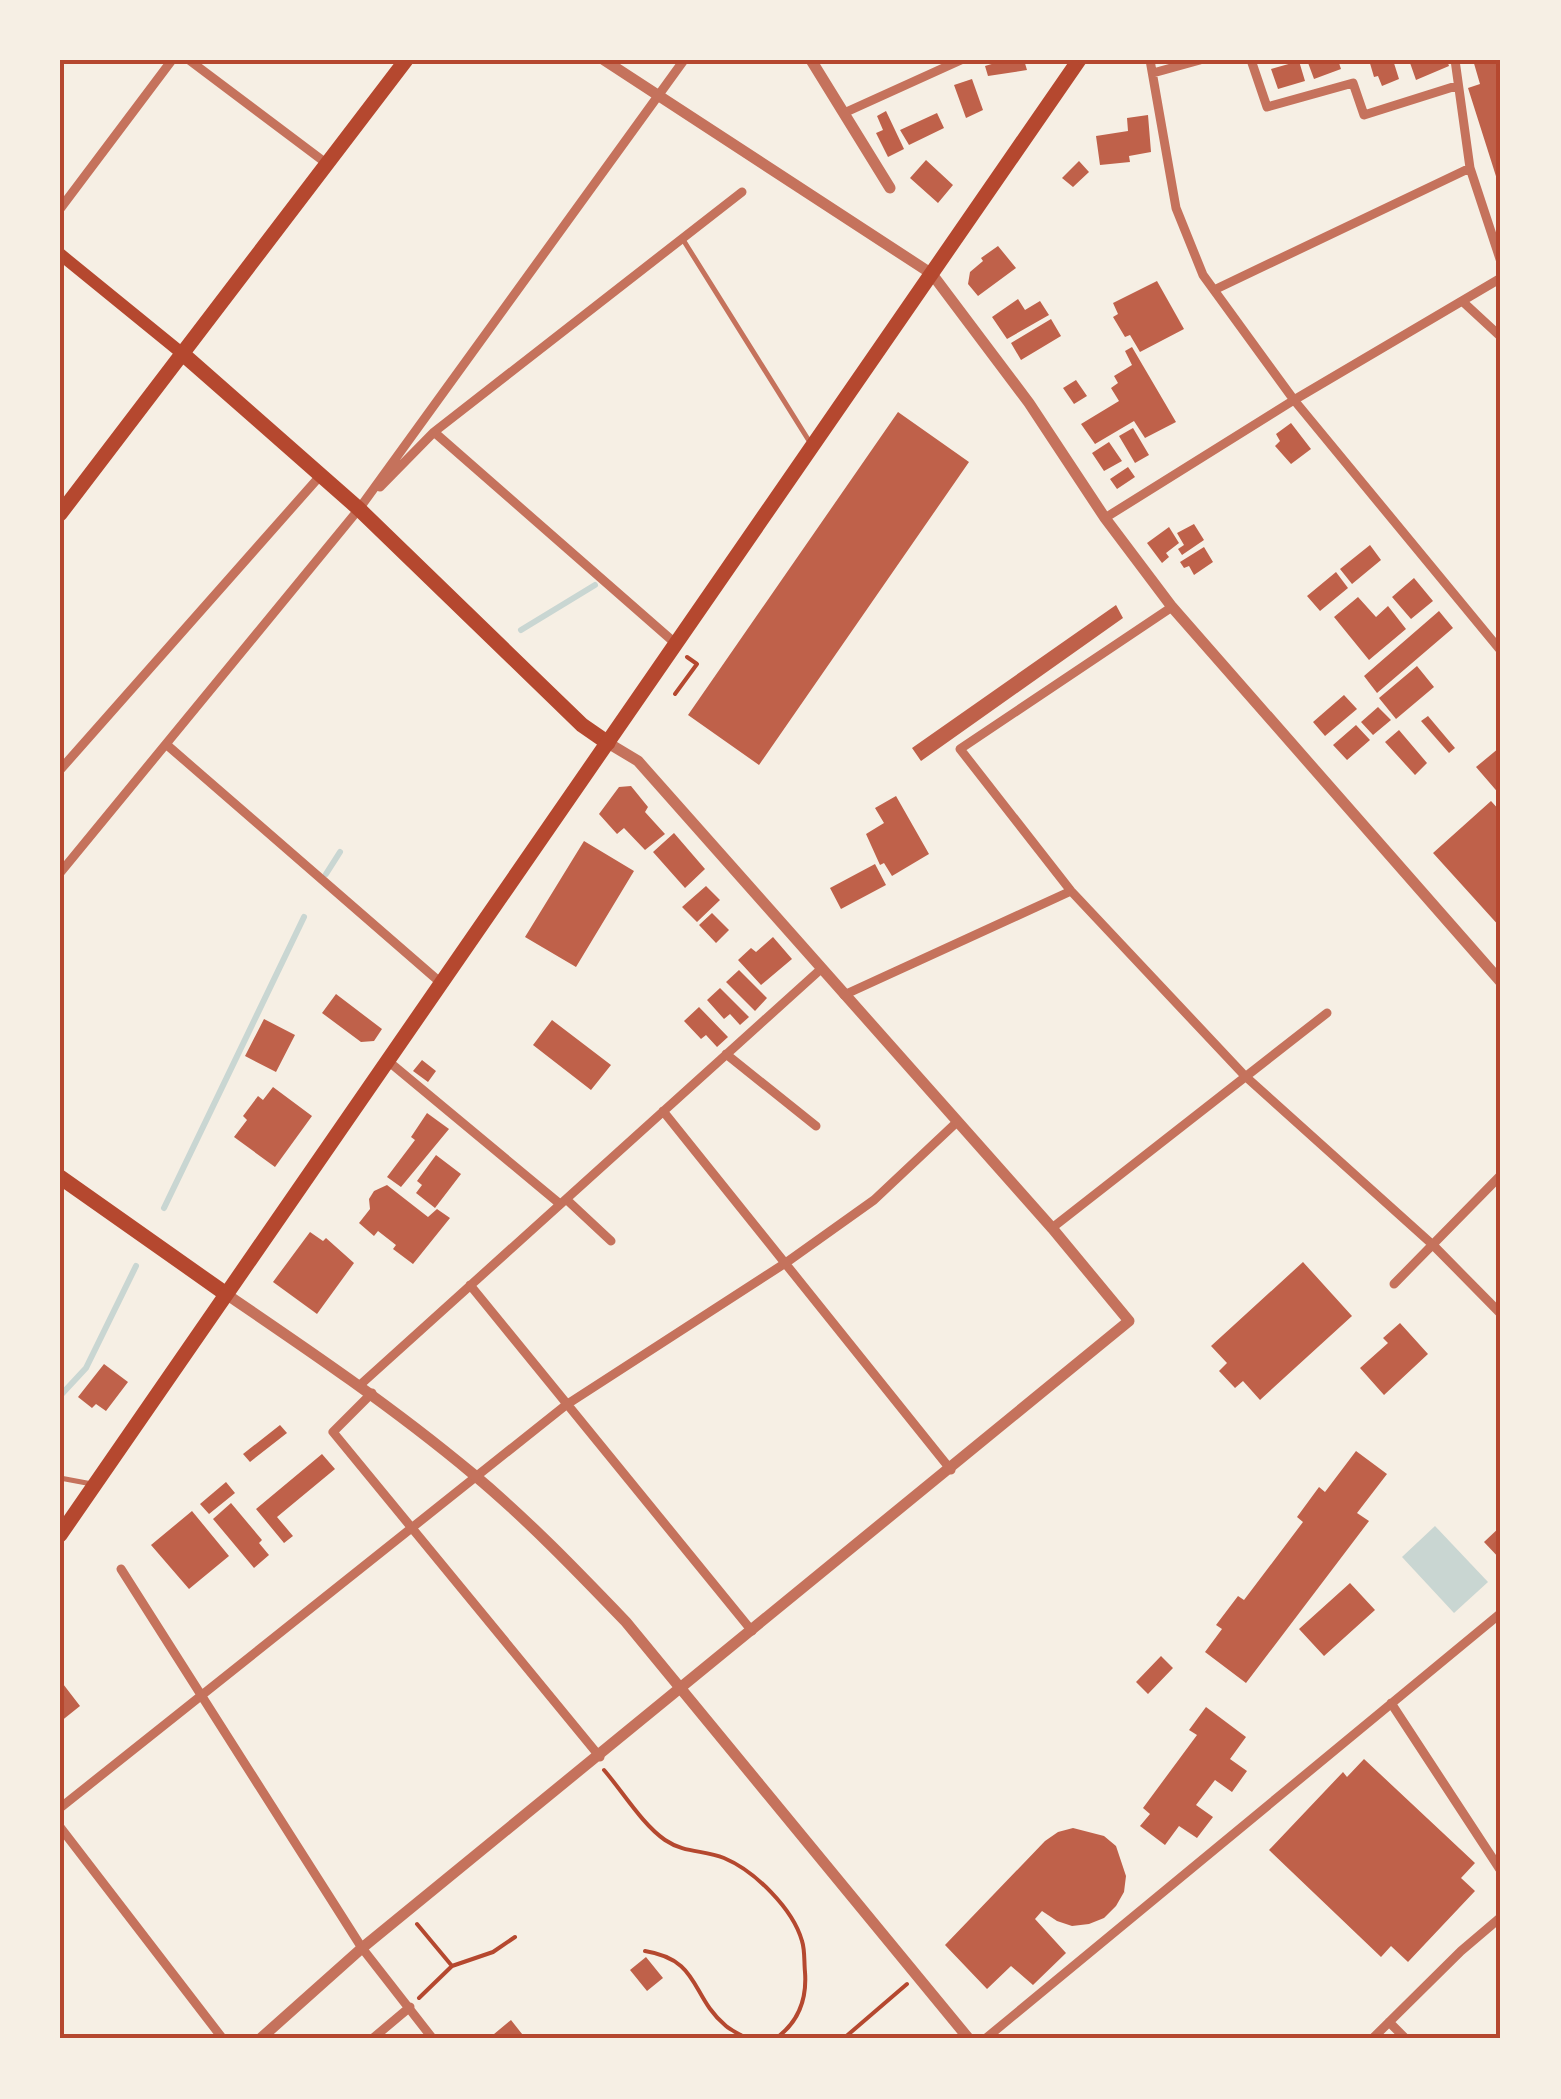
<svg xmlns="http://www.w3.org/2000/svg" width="1561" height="2099" viewBox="0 0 1561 2099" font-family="'Exo 2',sans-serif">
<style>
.water{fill:#c9d6d2}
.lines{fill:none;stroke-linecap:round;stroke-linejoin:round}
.stream{stroke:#c9d6d2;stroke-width:6}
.building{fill:#bf614a}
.path{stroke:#b5482f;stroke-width:4}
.service{stroke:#c5725c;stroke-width:5}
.minor{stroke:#c5725c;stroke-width:9}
.tertiary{stroke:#c5725c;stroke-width:11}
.secondary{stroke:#b5482f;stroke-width:12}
.primary{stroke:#b5482f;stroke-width:15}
.trunk{stroke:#b5482f;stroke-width:15}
.neatline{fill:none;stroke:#b5482f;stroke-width:4}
</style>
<rect width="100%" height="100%" fill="#f6efe4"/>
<path class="water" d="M1435 1526 1488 1582 1454 1613 1402 1557Z"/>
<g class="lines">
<path class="stream" d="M521 630 595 585
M326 874 340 852
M164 1208 304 917
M60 1396 86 1368 136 1266"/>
</g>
<path class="building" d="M1024 60 1027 70 988 76 985 66 1005 60Z
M1307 60H1338L1341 69 1314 79Z
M1369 60H1393L1399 79 1382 86 1378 76 1374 77Z
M1409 60H1447L1449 66 1416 80Z
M1473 60H1501V192L1468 88 1480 84Z
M1299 61 1305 81 1278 89 1271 69Z
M972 79 983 110 966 118 954 85Z
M886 111 904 149 888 157 876 133 883 130 877 116Z
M937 113 944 128 909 145 900 130Z
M1148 115 1151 152 1129 156 1130 162 1100 165 1096 136 1128 131 1127 118Z
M926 160 953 185 938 203 910 178Z
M1079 161 1089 172 1073 187 1062 178Z
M998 246 1016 268 978 296 968 284 970 272 983 261 981 258Z
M1157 281 1184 329 1140 352 1130 335 1125 337 1113 317 1118 314 1113 303Z
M1018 299 1025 310 1040 301 1049 315 1007 339 992 317Z
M1051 319 1061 336 1021 360 1011 343Z
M1132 347 1176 422 1145 438 1134 421 1095 444 1081 424 1119 401 1111 388 1118 383 1114 376 1132 365 1125 351Z
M1076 380 1087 396 1074 404 1063 388Z
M898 412 969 462 759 765 688 715Z
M1291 423 1311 449 1291 464 1275 446 1280 441 1276 434Z
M1133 428 1149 455 1135 463 1119 436Z
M1109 442 1122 461 1104 471 1092 453Z
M1128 467 1135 477 1117 489 1110 479Z
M1194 524 1204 540 1182 555 1178 549 1184 545 1177 533Z
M1169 527 1179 543 1166 553 1169 557 1162 563 1147 543Z
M1370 545 1381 560 1352 584 1340 569Z
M1204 547 1213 562 1194 575 1189 566 1184 568 1180 562Z
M1336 572 1348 588 1320 611 1307 596Z
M1414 578 1433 601 1411 619 1392 597Z
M1358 597 1376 617 1388 606 1406 629 1369 660 1334 617Z
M1116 605 1123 618 921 761 912 748Z
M1439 611 1453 628 1377 693 1364 676Z
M1417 666 1434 687 1396 719 1379 698Z
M1344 695 1357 709 1325 736 1313 722Z
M1378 707 1391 720 1373 735 1361 722Z
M1428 716 1455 748 1449 753 1421 721Z
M1356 725 1370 740 1347 760 1333 745Z
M1399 730 1427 763 1415 775 1385 742Z
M1499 748 1501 751V796L1476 767Z
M631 786 648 807 645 812 665 834 645 850 624 828 617 834 599 814 619 787Z
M896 796 929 854 892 876 884 863 880 865 866 834 884 823 875 808Z
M1491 801 1501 812V928L1433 853Z
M674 833 705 869 685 888 653 852Z
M584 841 634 871 576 967 525 937Z
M875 864 886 885 841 909 830 888Z
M706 886 720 900 697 922 682 907Z
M712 913 729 930 716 943 699 925Z
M773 937 792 959 761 985 738 960 751 948 756 952Z
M739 970 767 998 755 1011 726 982Z
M720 988 749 1017 740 1025 730 1014 724 1019 707 1000Z
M336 994 382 1029 374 1041 361 1042 322 1013Z
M699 1007 728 1037 717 1047 706 1035 701 1039 684 1021Z
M264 1019 295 1035 276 1072 245 1056Z
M552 1020 611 1065 591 1090 533 1045Z
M422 1060 436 1071 428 1082 413 1071Z
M273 1087 312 1116 275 1167 234 1137 247 1120 243 1116 258 1096 263 1100Z
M427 1113 449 1129 401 1187 387 1177 415 1140 411 1137Z
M436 1155 461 1174 435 1208 416 1193 422 1185 417 1181Z
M387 1185 428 1217 437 1209 450 1218 413 1264 393 1249 396 1245 378 1231 374 1236 359 1223 370 1209 369 1199 374 1191Z
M310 1232 323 1241 326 1238 354 1263 317 1314 273 1282Z
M1303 1262 1352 1316 1260 1400 1243 1381 1235 1388 1219 1371 1227 1363 1211 1346Z
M1400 1323 1428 1354 1384 1395 1360 1368 1388 1343 1383 1338Z
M104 1364 128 1382 106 1411 96 1404 92 1408 78 1397Z
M280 1425 287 1433 250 1462 243 1454Z
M1356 1451 1387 1474 1357 1513 1369 1521 1246 1683 1205 1652 1222 1629 1216 1625 1238 1596 1244 1600 1303 1522 1297 1517 1319 1487 1325 1492Z
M322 1454 335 1469 277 1517 293 1536 284 1543 256 1509Z
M226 1482 235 1493 209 1514 200 1504Z
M231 1503 262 1540 259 1543 269 1555 254 1568 213 1519Z
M192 1511 229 1556 189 1589 151 1545Z
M1501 1526V1560L1484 1542Z
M1350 1583 1375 1610 1324 1656 1299 1629Z
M1161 1656 1173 1668 1148 1694 1136 1682Z
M60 1680 80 1706 60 1722Z
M1206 1707 1246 1737 1230 1759 1247 1771 1232 1792 1215 1780 1196 1805 1213 1817 1197 1838 1179 1826 1165 1845 1140 1826 1150 1814 1143 1808 1197 1735 1189 1730Z
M1364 1759 1475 1863 1461 1878 1475 1891 1408 1962 1391 1946 1381 1957 1269 1850 1343 1772 1347 1777Z
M1073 1828 1104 1836 1116 1846 1126 1876 1124 1892 1116 1906 1104 1918 1089 1924 1072 1926 1057 1921 1042 1911 1035 1919 1066 1953 1033 1985 1011 1966 987 1989 945 1945 1045 1841 1058 1832Z
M646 1957 663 1978 647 1991 630 1970Z
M511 2020 526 2039H488Z"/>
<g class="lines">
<path class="path" d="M675 694 697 664 687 657
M604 1770C623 1792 642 1824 665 1840 684 1853 704 1850 724 1858 755 1871 793 1909 802 1941 805 1950 804 1962 805 1972 807 1999 798 2023 775 2039
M417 1924 452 1966 419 1998
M645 1951C701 1960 690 1996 726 2026 732 2031 741 2035 748 2039
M452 1966 493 1952 515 1937
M843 2039 907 1984"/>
<path class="service" d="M682 238 811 444
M60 1478 92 1484"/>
<path class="minor" d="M189 60 326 163
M1150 60 1176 208 1203 275 1294 400 1501 651
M1251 60 1267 107 1353 83 1364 115 1456 86
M1455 60 1470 168 1501 262
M1153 73 1200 60
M844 113 961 60
M60 209 172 60
M1214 290 1470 168
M1462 301 1501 337
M434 432 675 643
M380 487 434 432 742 192
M1105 518 1294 400 1501 278
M1172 607 960 749 1071 891 1245 1076 1433 1245 1501 1314
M167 745 441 983
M60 770 320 476
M60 873 359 509 684 60
M844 995 1071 891
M726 1054 816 1126
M388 1061 560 1204
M663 1111 951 1470
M566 1199 611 1241
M1052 1228 1327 1013
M1394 1284 1501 1175
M470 1285 752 1631
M360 1385 821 969
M372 1393 333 1432 600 1757
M121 1569 362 1948 433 2039
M1391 1703 1501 1871
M60 1808 566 1405 787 1262 874 1200 957 1122
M60 1827 223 2039
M1389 2022 1406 2039
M372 2039 410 2007
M985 2039 1501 1613
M1372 2039 1461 1951 1501 1917"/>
<path class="tertiary" d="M604 60 932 274 1029 403 1105 518 1172 607 1501 982
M811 60 890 188
M226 1294C310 1351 394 1408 473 1474 527 1519 577 1571 626 1622L969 2039
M260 2039 362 1948 1129 1321 1052 1228 638 761 608 743"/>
<path class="secondary" d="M60 254 184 355"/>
<path class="primary" d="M184 355 359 509 582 725 608 743
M60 514 406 60
M60 1177 226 1294"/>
<path class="trunk" d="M60 1535 1079 60"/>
</g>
<rect width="1561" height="2099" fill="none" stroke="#f6efe4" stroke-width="125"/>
<rect x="62" y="62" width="1436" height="1974" class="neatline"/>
</svg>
